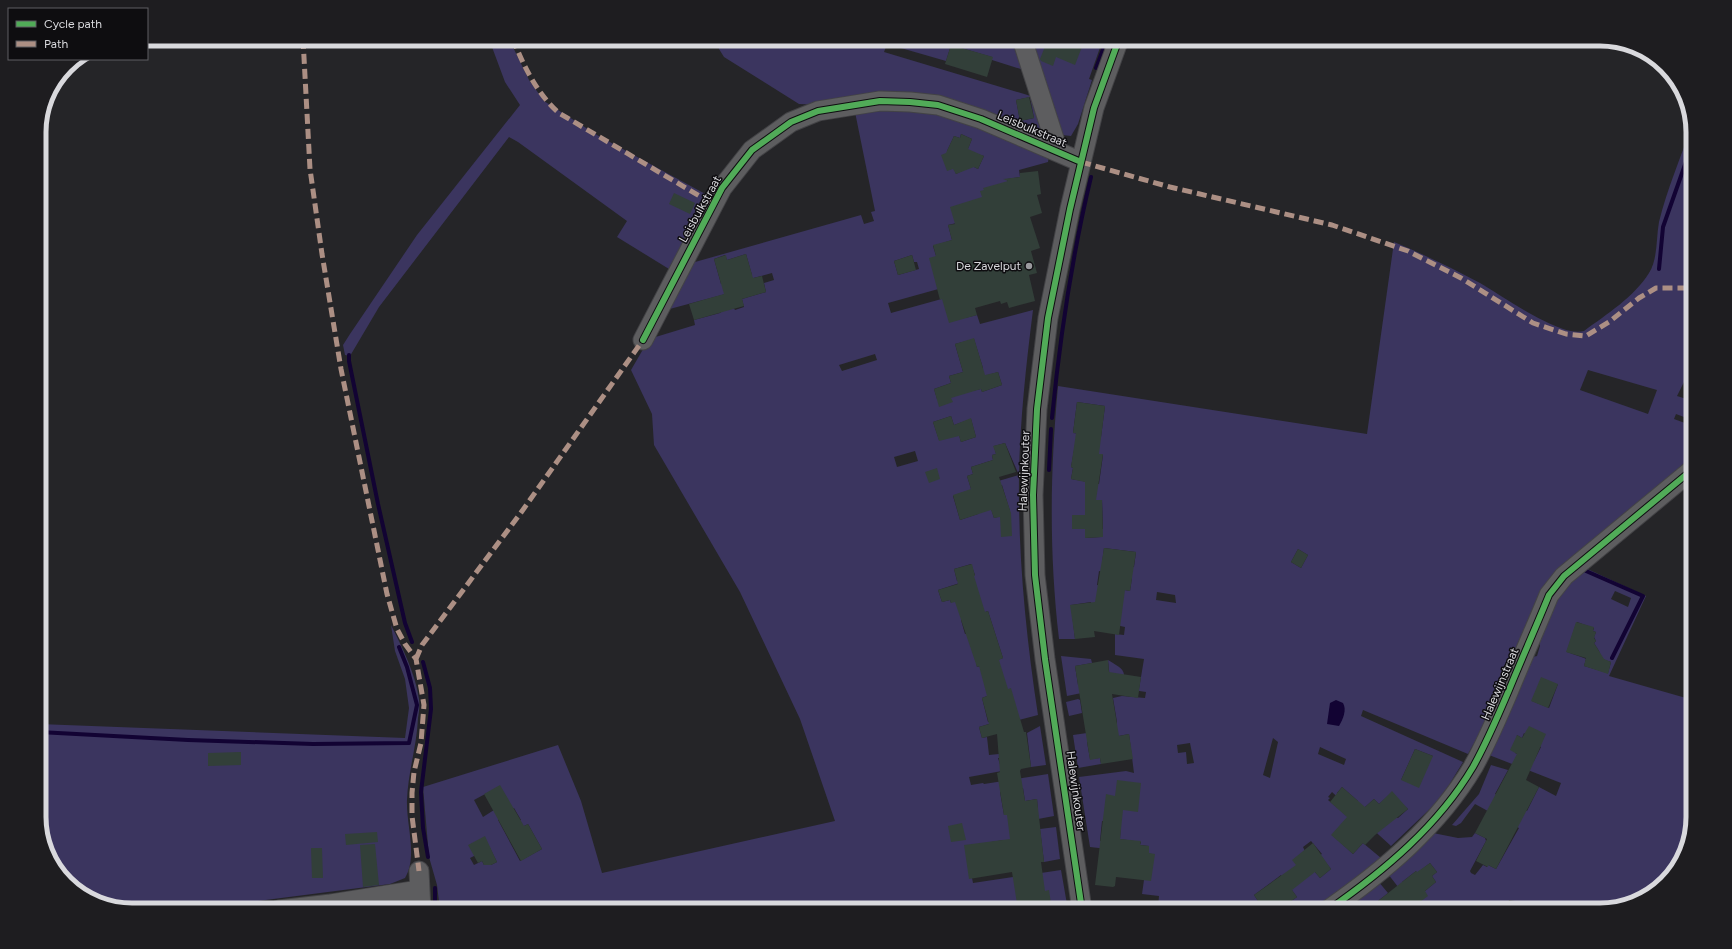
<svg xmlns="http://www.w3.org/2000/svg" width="1732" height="949" viewBox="0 0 1732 949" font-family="Figtree,sans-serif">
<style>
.green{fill:#3b355f;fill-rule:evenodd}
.water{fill:#120333}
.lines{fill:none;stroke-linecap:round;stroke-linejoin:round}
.stream{stroke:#120333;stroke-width:4}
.building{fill:#323f39}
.minor-casing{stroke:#434346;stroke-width:21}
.minor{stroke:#5d5d5f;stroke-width:19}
.quiet{stroke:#ac8f84;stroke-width:5;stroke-dasharray:10 5;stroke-linecap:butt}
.cycleway-casing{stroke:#0e0d10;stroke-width:8}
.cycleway{stroke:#51ab58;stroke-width:6}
.poi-dot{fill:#9a9a9e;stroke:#0e0d10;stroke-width:1.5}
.labels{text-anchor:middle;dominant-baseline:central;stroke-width:3;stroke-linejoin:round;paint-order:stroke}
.street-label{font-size:12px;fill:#d9d9dd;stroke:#0e0d10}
.poi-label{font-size:12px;fill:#d9d9dd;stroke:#0e0d10;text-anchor:end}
.rim{fill:none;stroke:#d9d9dd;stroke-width:5}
</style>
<rect width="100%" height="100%" fill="#252528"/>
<path class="green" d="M489 39H509L529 80 544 101 597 135 709 196 669 269 617 237 627 221 518 142 509 137 379 307 350 356 345 355 343 345 350 334 417 235 520 105 505 82Z
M717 39H1014L1024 70 992 60V57L951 45 946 61 887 44 884 52 1034 97 1046 136 1039 138 971 111 799 104 724 57 719 49ZM1030 97 1034 118 1020 121 1016 100Z
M1027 39H1103L1089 79 1092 80 1078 124 1071 136 1062 135Z
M883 108 950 115 1049 155 1048 162 1019 170 1020 177 1007 179 1009 190 973 219 948 225 952 240 933 246 936 256 981 278 965 318 977 315 980 324 1033 310C1026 365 1020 421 1019 476 1018 556 1026 636 1038 715L993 727 992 723 979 727 982 738 987 737 989 755 999 754 1000 758H998L1002 771 969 777 971 785 983 783 984 784 1048 774 1054 816 1038 819 1040 829 1056 827 1060 859 1044 862 1040 829 1012 850 1004 840 991 842 972 878 973 883 1061 870 1068 910H440L437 885 429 857 423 787 558 745 581 801 602 873 835 821 800 719 740 592 654 445 652 414 631 370 649 339 695 325 694 320 720 313 731 304 735 310 744 307 742 299 766 292 764 283 774 280 772 273 742 281 744 289 666 310 688 264 861 215 864 224 874 221 871 212 875 211 855 112ZM961 134 972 139 967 151 984 156 978 169 972 166 956 174 947 151 954 136 960 138ZM746 254 752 275 721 284 714 259 725 255 727 260ZM912 255 914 262H917L919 269 898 275 894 261ZM960 283 974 290 891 313 888 303ZM974 339 983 368 978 378 998 372 1002 385 982 392 981 389 937 399 934 389 951 383 949 376 963 372 955 344ZM875 354 877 360 842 371 839 365ZM951 416 954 425 971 419 976 437 961 442 959 435 939 440 933 422ZM1005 443 1019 475 971 489 967 476 973 474 971 467 993 460 992 455 996 454 994 446ZM915 451 918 461 897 467 894 457ZM1002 485 1010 511 1005 515 994 518 985 490ZM971 490 978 514 960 520 953 496ZM971 564 975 575 957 581 954 569ZM972 579 951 603 950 600 942 602 938 590ZM988 611 1003 658 977 667 971 633 965 634 961 620ZM987 696 1018 713 988 722 982 698ZM500 786 506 812 514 808 521 820 519 821 522 827 528 824 542 849 520 861 498 820 499 819 494 810 483 817 474 800ZM1023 788 1025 801 1037 799 1038 810 1004 815 1000 792ZM490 848 497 862 491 865H484L482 861 474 865 470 858Z
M1692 125 1693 364 1677 396 1693 401V417L1685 414 1684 417 1676 414 1674 419 1693 426V461L1585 547 1477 746 1473 745 1468 754 1363 710 1361 716 1463 762 1449 785 1434 805 1391 846 1332 792 1328 797 1330 798 1328 800 1348 817 1332 835 1353 854 1363 843 1381 858 1320 910H1272L1284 901 1287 904 1297 897 1281 875 1254 895 1264 910H1192L1177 908V910H1099L1098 904 1120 901 1158 907 1159 896 1142 894 1144 880 1152 854 1090 847 1079 777 1126 771 1134 773 1129 734 1087 742 1090 759 1100 758 1101 764 1078 768 1073 735 1115 729 1117 722 1113 698 1122 696 1145 698 1146 692 1133 690 1139 689 1144 659 1115 655V634L1124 635 1125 627 1093 620 1091 602 1071 605 1075 639H1059C1049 552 1050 473 1058 386L1367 434 1394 242C1423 254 1452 268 1480 283 1503 296 1560 338 1584 331 1607 314 1634 297 1649 273 1658 259 1656 238 1659 222 1667 189 1681 157 1692 125ZM1588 370 1657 390 1648 414 1580 390ZM1077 402 1105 406 1101 437 1073 433ZM1074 450 1103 455 1099 484 1071 479 1073 468 1071 467ZM1085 500H1102L1103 529H1101V537L1086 538V529H1072V515H1086ZM1104 548 1136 552 1134 567 1128 566 1132 578 1130 591 1097 585 1099 571 1103 572 1102 563ZM1298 549 1308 555 1301 568 1291 562ZM1157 592 1175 595 1176 603 1156 600ZM1273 738 1278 742 1270 778 1263 775ZM1190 743 1194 763 1187 764 1186 752 1178 753 1177 745ZM1320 747 1346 759 1344 765 1318 754ZM1415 749 1433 756 1401 780ZM1342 787 1358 801 1353 807 1337 793ZM1390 794 1408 809 1398 818 1365 807 1374 799 1379 804ZM1102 821 1121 822 1120 839 1141 842 1140 845 1149 846V850L1100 841ZM1311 841 1322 854 1320 855 1331 869 1320 878 1315 872 1303 847Z
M1583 567 1646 596 1609 676 1693 700V817L1683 859 1652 894 1601 910H1513L1515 901 1509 900 1506 909 1510 910H1416L1388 874 1433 833 1458 838 1472 837 1475 833 1485 838 1486 841 1470 871 1471 873 1475 875 1483 865 1487 867 1488 865 1496 869 1519 828 1475 804 1461 823 1456 826 1452 825 1479 794 1491 765 1508 770 1495 794 1527 811 1539 787 1556 796 1561 783 1489 755 1529 658 1537 656 1540 646 1539 639 1557 597ZM1615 591 1631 598 1628 607 1611 599ZM1577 622 1594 628 1593 631 1596 632 1594 637 1596 641 1594 643 1599 651 1602 659 1611 662 1608 673 1584 666 1586 659 1584 658 1567 652ZM1558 684 1549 708 1532 701ZM1524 733 1541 747 1534 761 1515 753 1517 735 1522 738ZM1430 863 1437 872 1432 876 1436 882 1425 891 1420 902 1424 908 1422 910 1409 896 1402 882 1416 871 1417 873Z
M391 625C403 649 415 673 419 699 420 705 419 712 418 718 417 745 408 772 407 800 406 825 418 856 405 878L390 884 189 910H132L90 900 69 881 68 876H63L55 869 53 857H51L39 824V724L405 738 409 708 405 679 395 651Z
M1061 656 1091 659 1092 663 1075 666 1078 685 1110 680 1108 660C1124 670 1126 669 1123 688L1111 687 1067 696Z
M1078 699 1080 700 1082 713 1069 716 1066 702Z
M1040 726 1046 765 1031 767 1027 733Z
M1378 881 1388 893 1378 901 1386 910H1339Z
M411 898 405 910H369L362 907Z"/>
<path class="water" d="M1336 700 1343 703C1347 710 1343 719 1339 726L1327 724 1330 703Z"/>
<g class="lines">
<path class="stream" d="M1096 68 1107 39
M1659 269 1663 227 1693 142
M349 355V361L378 504 405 623 412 642
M1052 418C1060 337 1072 256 1091 177
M1049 470 1051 429
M1586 571 1643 596 1612 658
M423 662 430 688 431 709 421 792 423 828 428 857
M39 732 188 740 313 744 409 743 417 705 407 667 399 647
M435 888V905"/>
</g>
<path class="building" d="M1048 39H1057L1071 45 1074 39H1085L1075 65 1056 57 1053 66 1041 61 1040 59Z
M951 45 993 57 987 77 945 64Z
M1029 97 1034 118 1020 121 1016 100Z
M961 134 972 139 968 149 984 156 978 169 974 167 956 174 953 169 947 171 941 155 946 153 954 136 960 138Z
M1038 171 1041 194 1037 195 1042 213 1030 217 1040 248 1031 251 1037 273 1029 275 1035 301 1009 308 1007 302 1001 304 1000 301 975 308 977 315 949 323 942 299 940 300 929 258 936 256 933 245 952 240 948 225 955 224 950 207 982 197 980 191 984 190 983 188 1008 181 1003 179 1020 177V173Z
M674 193 695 203 690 214 669 204Z
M746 254 753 278 762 276 766 292 742 299 744 306 694 320 689 304 724 294 714 259 726 255 727 260Z
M912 255 916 270 898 275 894 261Z
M974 338 985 375 998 372 1002 385 982 392 981 389 951 398 953 402 939 407 934 389 951 383 949 376 963 372 955 344Z
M1077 402 1105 406 1099 454H1103L1096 500H1102L1103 537 1085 538V529H1072V515H1085V482L1071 479 1073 468 1071 467 1076 433H1073Z
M951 416 954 425 971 418 976 437 961 442 959 436 939 441 933 422Z
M1005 443 1016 472 999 477 1011 513 1012 536 1001 537 1000 517 994 518 991 510 960 520 953 495 971 489 967 476 973 474 971 467 993 460 992 455 996 454 993 446Z
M937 468 940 479 929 483 925 472Z
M1104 548 1136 552 1130 591 1125 590 1119 635 1094 631 1095 637 1075 639 1070 605 1095 602Z
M1298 549 1308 555 1301 568 1291 562Z
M972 564 975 576H974L985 612 988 611 1003 658 999 660 1008 689 1011 688 1024 732H1026L1031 767 1021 769 1020 771 1025 801 1037 799 1044 862H1041L1045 891 1049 890 1052 910H1034V908L1018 910 1012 872 969 879 964 845 1010 839 1007 815H1004L997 773 1000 772 997 734 982 738 979 727 989 724 982 698 987 696 979 666 977 667 955 602 951 603 950 600 942 602 938 590 958 584 954 569Z
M1576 622 1594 627 1593 631 1596 632 1594 638 1596 641 1594 643 1604 659 1611 662 1608 674 1584 666 1586 658 1566 652Z
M1108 660 1109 672 1141 677 1138 698 1112 694 1119 736 1129 734 1133 759 1101 764 1100 758 1090 760 1075 666Z
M1541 677 1558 684 1548 708 1531 701Z
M1529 726 1546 734 1526 780 1539 787 1496 869 1488 865V867L1476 861 1487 839 1475 833 1517 754 1510 750 1517 735 1522 738Z
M1415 749 1433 756 1419 788 1401 780Z
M241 752V765L208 766V753Z
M1117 780 1141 783 1138 812 1123 810 1120 839 1141 841 1140 845 1149 846V853L1155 854 1151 881 1116 877 1115 886 1113 887 1095 885 1106 794 1115 796Z
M500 785 524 826 528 824 542 849 521 861 484 794Z
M1342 787 1365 807 1374 799 1379 804 1392 791 1408 809 1375 835 1365 845 1363 843 1353 854 1331 835 1347 817 1330 802Z
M962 823 966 840 951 842 948 826Z
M377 832 378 842 346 845 345 834Z
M485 836 497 862 491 865H484L482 861 478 863 468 845Z
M1313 843 1331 869 1320 878 1315 872 1292 890 1297 897 1287 904 1284 901 1272 910H1264L1254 895 1296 865 1292 860Z
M375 844 379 885 363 887 360 845Z
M311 848H322L323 878H312Z
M1430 863 1437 872 1432 876 1436 882 1425 891 1428 896 1416 905 1413 901 1400 910H1386L1378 901 1416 871 1417 872Z"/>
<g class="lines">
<g class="minor-casing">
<path id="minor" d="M1022 39 1058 151
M643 340 722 188 752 150 791 122 818 111 880 101 910 102 938 105 981 119 1081 162
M419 871 421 910
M331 904 419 890
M279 910 331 904 343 907
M1082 910 1045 659 1035 575 1033 495 1037 409 1048 318 1070 209 1094 108 1119 39
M1328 910C1384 871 1438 826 1473 767 1487 742 1498 716 1509 690 1522 658 1536 627 1549 595L1564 576 1693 469"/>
</g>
<use href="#minor" class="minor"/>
<path class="quiet" d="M303 39 310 169 322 254 341 369 387 594 397 629 405 644 416 659 424 705 421 743 414 772 412 793V816L419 871
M513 39C523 65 537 94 559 113L713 204
M1081 162 1170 187 1332 225 1408 251 1461 278 1533 323 1566 334 1586 336 1609 322 1639 298 1656 288H1693
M416 659 422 645 520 514 643 340"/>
<g class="cycleway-casing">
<path id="cycleway" d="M643 340 722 188 752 150 791 122 818 111 880 101 910 102 938 105 981 119 1081 162
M1082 910 1045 659 1035 575 1033 495 1037 409 1048 318 1070 209 1094 108 1119 39
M1328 910C1384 871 1438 826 1473 767 1487 742 1498 716 1509 690 1522 658 1536 627 1549 595L1564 576 1693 469"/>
</g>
<use href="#cycleway" class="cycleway"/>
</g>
<circle class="poi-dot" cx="1029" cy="266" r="4"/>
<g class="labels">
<g class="street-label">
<text transform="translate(1032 129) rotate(23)">Leisbulkstraat</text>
<text transform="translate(700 209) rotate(-61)">Leisbulkstraat</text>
<text transform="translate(1024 471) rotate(-88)">Halewijnkouter</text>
<text transform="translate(1500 684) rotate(-67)">Halewijnstraat</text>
<text transform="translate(1076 791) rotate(82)">Halewijnkouter</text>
</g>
<g class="poi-label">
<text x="1021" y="266">De Zavelput</text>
</g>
</g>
<path d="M0 0H1732V949H0ZM132 46H1600A86 86 0 0 1 1686 132V817A86 86 0 0 1 1600 903H132A86 86 0 0 1 46 817V132A86 86 0 0 1 132 46Z" fill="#1e1d20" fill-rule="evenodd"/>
<path class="rim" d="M132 46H1600A86 86 0 0 1 1686 132V817A86 86 0 0 1 1600 903H132A86 86 0 0 1 46 817V132A86 86 0 0 1 132 46Z"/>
<rect x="8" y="8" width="140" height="52" fill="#0e0d10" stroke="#5f5f62"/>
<rect x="16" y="21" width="20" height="6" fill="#51ab58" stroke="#5f5f62"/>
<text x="44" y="28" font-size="12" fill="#d9d9dd">Cycle path</text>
<rect x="16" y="41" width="20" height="6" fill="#ac8f84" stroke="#5f5f62"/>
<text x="44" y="48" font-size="12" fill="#d9d9dd">Path</text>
</svg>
